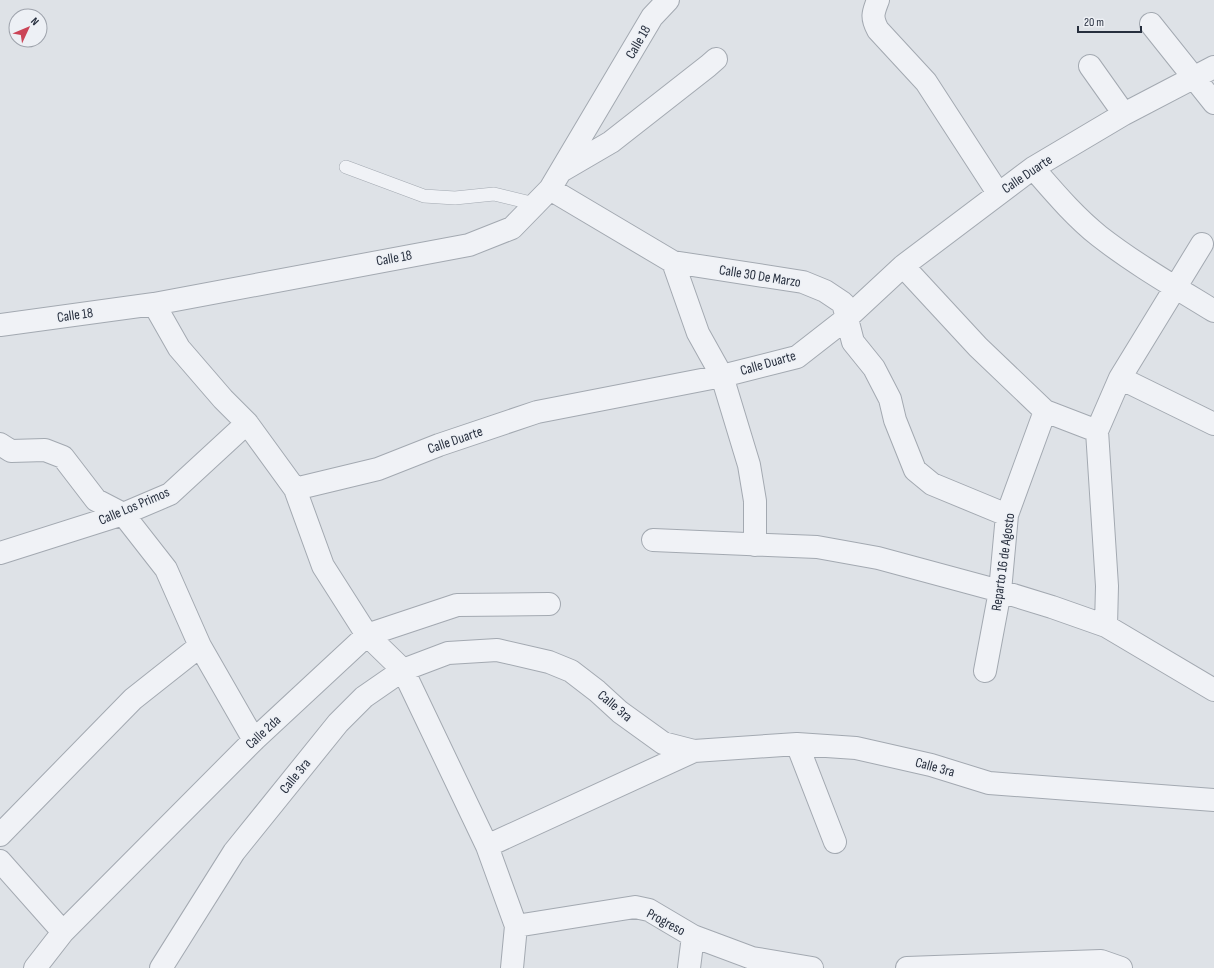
<svg xmlns="http://www.w3.org/2000/svg" width="1214" height="968" viewBox="0 0 1214 968" font-family="'Sofia Sans Condensed',sans-serif">
<style>
.lines{fill:none;stroke-linecap:round;stroke-linejoin:round}
.lane-casing{stroke:#a3a9b1;stroke-width:14}
.street-casing{stroke:#a3a9b1;stroke-width:24}
.lane{stroke:#f0f2f6;stroke-width:13}
.street{stroke:#f0f2f6;stroke-width:22}
.labels{text-anchor:middle;dominant-baseline:central;stroke-width:3;stroke-linejoin:round;paint-order:stroke}
.street-label{font-size:14px;fill:#272f3e;stroke:#edf0f5}
</style>
<rect width="100%" height="100%" fill="#dee2e7"/>
<g class="lines">
<g class="lane-casing">
<path id="lane" d="M346 167 424 196 455 198 494 194 535 204"/>
</g>
<g class="street-casing">
<path id="street" d="M878 0C873 13 871 17 878 30L926 82 998 193
M1151 24 1214 103
M1090 66 1124 114
M1033 168C1054 192 1074 216 1099 236 1135 264 1175 287 1214 311
M563 170 611 142 708 66 716 59
M550 189 673 262 803 282 825 291 843 303 853 342 874 368 890 399 895 420 915 470 932 484 1007 515
M673 262 698 333 722 376 749 465 755 501V545
M903 266 978 347 1045 411 1097 431
M154 304 179 348 223 399 247 423 295 489 323 566 367 635 403 670 487 846 516 926 512 968
M0 325 154 304 469 245 512 228 550 189 652 17 668 0
M1120 378 1214 424
M0 444 11 451 45 450 63 457 96 500 123 514 166 569 200 646 254 740
M295 489 378 469 439 445 537 412 722 376 797 357 847 318 903 266 1033 168 1124 114 1214 67
M653 540 817 547 878 558 1000 591 1052 607 1106 626 1214 690
M0 553 123 514 170 494 247 423
M1106 626 1107 586 1097 431 1120 378 1202 244
M985 671 1000 591 1007 515 1045 411
M797 744 835 842
M0 835 133 699 200 646
M487 846 694 751
M0 861 63 932
M516 926 635 907 649 910 693 936 752 958 812 968
M35 968 63 932 254 740 367 635 457 605 549 604
M161 968 234 852 338 723 364 697 403 670 448 653 497 650 549 662 571 671 597 691 620 712 663 743 694 751 797 744 856 748 931 765 989 783 1214 800
M689 968 693 936
M907 968 1101 961 1121 968"/>
</g>
<use href="#lane" class="lane"/>
<use href="#street" class="street"/>
</g>
<g class="labels">
<g class="street-label">
<text transform="translate(638 42) rotate(-60)">Calle 18</text>
<text transform="translate(1027 174) rotate(-34)">Calle Duarte</text>
<text transform="translate(394 258) rotate(-10)">Calle 18</text>
<text transform="translate(760 276) rotate(9)">Calle 30 De Marzo</text>
<text transform="translate(75 315) rotate(-8)">Calle 18</text>
<text transform="translate(768 363) rotate(-16)">Calle Duarte</text>
<text transform="translate(455 440) rotate(-19)">Calle Duarte</text>
<text transform="translate(134 506) rotate(-23)">Calle Los Primos</text>
<text transform="translate(1003 562) rotate(-82)">Reparto 16 de Agosto</text>
<text transform="translate(615 706) rotate(40)">Calle 3ra</text>
<text transform="translate(263 732) rotate(-43)">Calle 2da</text>
<text transform="translate(935 767) rotate(15)">Calle 3ra</text>
<text transform="translate(295 776) rotate(-51)">Calle 3ra</text>
<text transform="translate(666 922) rotate(28)">Progreso</text>
</g>
</g>
<g transform="translate(28 28) rotate(46)"><circle r="19" fill="#edf0f5" stroke="#9ea3ac"/>
<path d="M0-3L7 15L0 10L-7 15Z" fill="#cb4457"/>
<text y="-6" font-size="11" font-weight="bold" text-anchor="middle" fill="#272f3e">N</text>
</g>
<path d="M1078 26v6h63v-6" fill="none" stroke="#272f3e" stroke-width="2"/>
<text x="1084" y="26" font-size="12" fill="#272f3e" stroke="#edf0f5" stroke-width="3" paint-order="stroke">20 m</text>
</svg>
